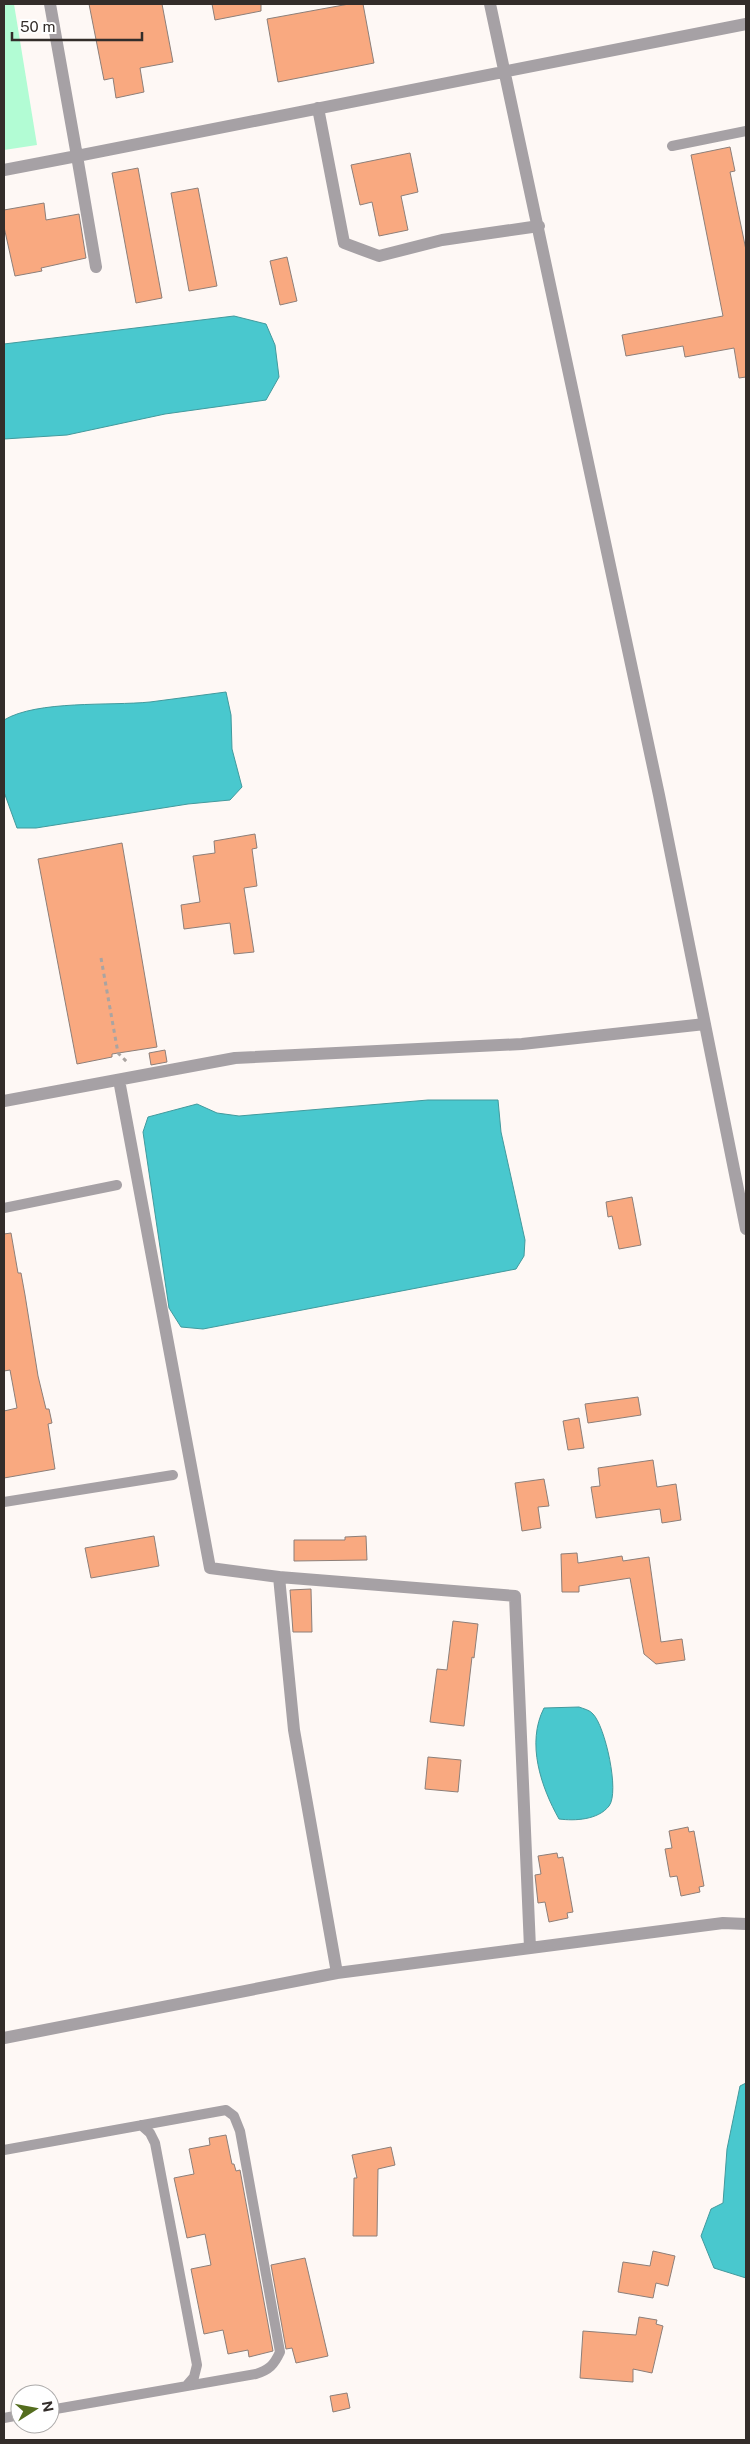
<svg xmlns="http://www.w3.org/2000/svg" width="750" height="2444" viewBox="0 0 750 2444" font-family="'Public Sans',sans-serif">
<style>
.green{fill:#b2fcd4}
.water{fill:#49c8ce;stroke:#429a9d}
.building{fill:#f9a980;stroke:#8d7f79}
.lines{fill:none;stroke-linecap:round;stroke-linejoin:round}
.path{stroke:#aaa4a1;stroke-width:3;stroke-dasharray:4 4;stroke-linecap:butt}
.lane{stroke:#a6a1a5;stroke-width:10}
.street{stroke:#a6a1a5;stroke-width:12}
</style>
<rect width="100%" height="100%" fill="#fef8f5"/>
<path class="green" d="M4 4H14L37 145 4 150Z"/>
<path class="water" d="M234 316 266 324 275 345 279 377 266 400 165 414 67 435 4 439V344Z
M226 692 231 715 232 749 242 787 230 800 188 804 36 828H17L4 792V720C37 700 110 706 150 702 175 699 201 695 226 692Z
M428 1100H498L501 1132 525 1240 524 1256 516 1269 203 1329 181 1327 169 1308 143 1132 148 1117 197 1104 217 1113 239 1116Z
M579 1707C584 1709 590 1710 593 1714 605 1726 620 1792 609 1806 598 1820 575 1821 559 1819 541 1787 526 1743 544 1708Z
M746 2083V2278L714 2268 701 2236 711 2209 723 2203 727 2149 740 2086Z"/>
<path class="building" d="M89 4H162L173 62 140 68 144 92 116 98 113 78 104 80Z
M212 4H261V11L215 20Z
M349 4H363L374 63 278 82 267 19Z
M730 147 735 171 730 172 746 250V377L739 378 734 348 685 357 683 346 626 356 622 335 723 316 691 155Z
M410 153 418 192 401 196 408 230 379 236 372 202 360 205 351 165Z
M138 168 162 298 136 303 112 173Z
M198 188 217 286 189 291 171 193Z
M44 203 46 220 79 214 86 258 41 268 42 271 15 276 4 227V210Z
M287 257 297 301 280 305 270 261Z
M255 834 257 848 252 849 257 886 244 888 254 952 234 954 230 923 184 929 181 905 200 902 193 856 215 853 214 841Z
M122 843 157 1047 112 1054V1057L77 1064 38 859Z
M165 1050 167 1062 151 1065 149 1053Z
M632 1197 641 1245 619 1249 612 1216 608 1217 606 1202Z
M11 1233 18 1273H21L25 1295 38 1376 46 1409H49L52 1423 48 1424 55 1469 4 1478V1411L17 1408 10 1370 4 1371V1234Z
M638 1397 641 1415 588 1423 585 1404Z
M579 1418 584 1448 568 1450 563 1421Z
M653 1460 657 1487 676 1484 681 1520 662 1523 660 1509 596 1518 591 1487 600 1486 598 1468Z
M544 1479 549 1506 538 1507 541 1528 522 1531 515 1483Z
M154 1536 159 1566 91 1578 85 1548Z
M366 1536 367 1560 294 1561V1540H345V1537Z
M577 1553 578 1563 622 1556 623 1561 649 1557 661 1642 682 1639 685 1660 656 1664 644 1654 630 1578 579 1586V1592H562L561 1554Z
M311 1589 312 1632H293L290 1590Z
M453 1621 478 1624 474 1658 472 1657 464 1726 430 1722 437 1669 447 1670Z
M428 1757 461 1760 458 1792 425 1789Z
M688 1827 689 1832 694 1831 704 1886 699 1887 700 1892 681 1896 677 1876 670 1877 665 1849 672 1848 669 1831Z
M557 1853 558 1858 563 1857 573 1912 567 1913 568 1918 549 1922 545 1902 538 1903 535 1875 541 1874 538 1856Z
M226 2135 232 2164H234L236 2171 240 2170 273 2351 249 2357 248 2350 228 2354 223 2330 204 2334 191 2269 211 2265 205 2234 187 2238 174 2178 194 2174 189 2149 210 2145 209 2138Z
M391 2147 395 2165 378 2169 377 2236H353L354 2178H357L352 2155Z
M653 2251 675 2256 668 2286 656 2283 653 2298 618 2292 623 2262 650 2266Z
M305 2258 328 2356 296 2363 292 2348 286 2349 271 2265Z
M639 2317 657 2320 656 2324 663 2326 652 2373 633 2369V2382L580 2378 583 2331 636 2335Z
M347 2393 350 2408 333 2412 330 2396Z"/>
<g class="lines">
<path class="path" d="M101 958 118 1053 129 1064"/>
<path class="lane" d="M672 146 746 131
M4 1208 117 1185
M4 1502 173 1475
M141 2125 150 2133 155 2143 197 2365 194 2377 187 2385
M4 2150 226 2110 234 2116 240 2131 280 2352C274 2365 269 2370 256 2374L50 2410
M4 2418 20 2415"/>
<path class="street" d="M490 4 659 795 746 1229
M318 108 344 243 379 256 442 240 539 226
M4 170 77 156 50 4
M96 267 77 156 746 24
M4 1101 235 1058 522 1044 705 1024
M279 1577 515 1596 530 1948
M337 1973 723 1923 746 1924
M4 2038 337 1973 294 1730 279 1577 210 1568 119 1080"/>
</g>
<rect width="750" height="2444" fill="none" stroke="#332d2a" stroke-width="10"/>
<g transform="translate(35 2409) rotate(79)"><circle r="24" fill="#ffffff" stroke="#adabaa"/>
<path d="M0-4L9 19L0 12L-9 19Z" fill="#546d1e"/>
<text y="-8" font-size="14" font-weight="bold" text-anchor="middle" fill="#332d2a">N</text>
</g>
<path d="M12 32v8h130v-8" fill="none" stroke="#332d2a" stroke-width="2.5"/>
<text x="20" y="32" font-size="15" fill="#332d2a" stroke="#ffffff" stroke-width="4" paint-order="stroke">50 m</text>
</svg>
